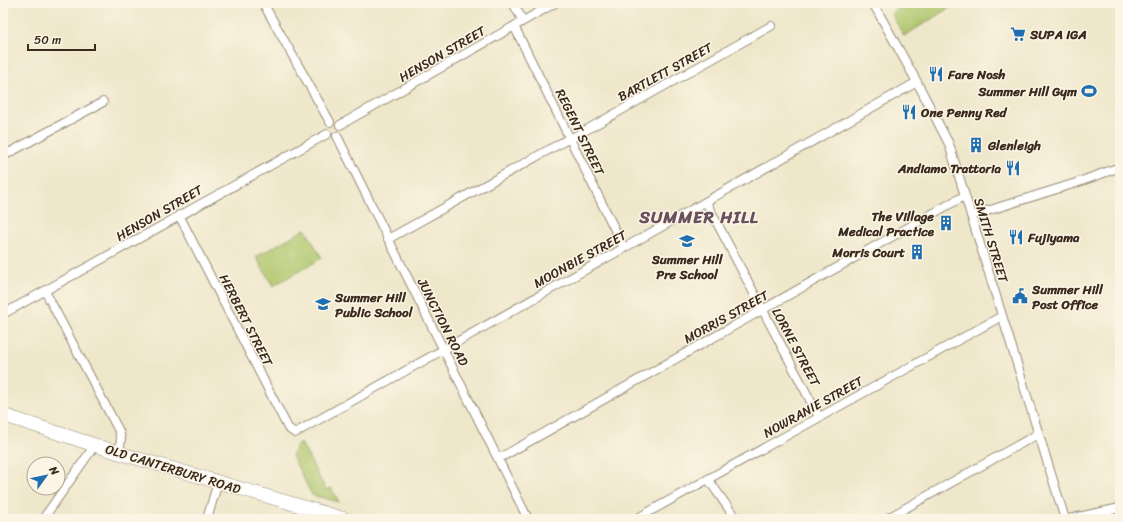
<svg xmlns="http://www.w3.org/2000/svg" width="1123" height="522" viewBox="0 0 1123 522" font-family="Sriracha,sans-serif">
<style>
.green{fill:#adc66b;stroke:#747844}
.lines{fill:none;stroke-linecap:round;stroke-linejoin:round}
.minor-casing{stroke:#948874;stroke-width:10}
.primary-casing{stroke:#948874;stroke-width:14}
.minor{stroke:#fff;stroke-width:8}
.primary{stroke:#fff;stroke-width:13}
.labels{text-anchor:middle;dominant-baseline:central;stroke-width:3;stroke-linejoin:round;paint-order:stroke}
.poi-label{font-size:13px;font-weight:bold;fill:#3b2a1e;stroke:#fcf5e5;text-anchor:start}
.street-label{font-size:13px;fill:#3b2a1e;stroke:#fcf5e5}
.district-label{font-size:17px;font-weight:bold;letter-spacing:1px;fill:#68505f;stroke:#fcf5e5}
</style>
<rect width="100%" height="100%" fill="#fcf5e5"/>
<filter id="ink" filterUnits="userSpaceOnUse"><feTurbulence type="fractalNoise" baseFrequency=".025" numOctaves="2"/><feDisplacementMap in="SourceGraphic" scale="8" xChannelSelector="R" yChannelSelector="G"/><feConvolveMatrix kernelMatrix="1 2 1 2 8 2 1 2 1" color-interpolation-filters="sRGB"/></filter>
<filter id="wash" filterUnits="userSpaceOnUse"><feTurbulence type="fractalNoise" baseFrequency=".012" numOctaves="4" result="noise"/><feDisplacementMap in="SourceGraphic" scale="16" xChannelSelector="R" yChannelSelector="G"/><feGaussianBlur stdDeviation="0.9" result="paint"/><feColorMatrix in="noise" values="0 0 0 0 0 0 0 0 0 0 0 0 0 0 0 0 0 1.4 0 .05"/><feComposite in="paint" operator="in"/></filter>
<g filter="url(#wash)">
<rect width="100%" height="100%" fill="#eee7ca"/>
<path class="green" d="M908 3H957L904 36 891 13Z
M305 229 322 258 273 286 256 257Z
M301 443 326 490 331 488 339 502 312 495 292 456 296 446Z"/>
</g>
<g filter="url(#ink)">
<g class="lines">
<g class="minor-casing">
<path id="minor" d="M263 3 330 122
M513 3 523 21
M873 3 917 82 949 144 1065 519
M514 26 624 248
M340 125 555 3
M337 136 528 519
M570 139 771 26
M3 156 103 102
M706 202 819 417
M179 215 288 428 295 433 624 248 917 82
M971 216 1076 183 1120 167
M388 239 570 138
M45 291 119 431 121 439 119 453
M3 314 327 134
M498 459 964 196
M708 479 736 519
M43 519 95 445
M207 519 218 482
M636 519 1002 316
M886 519 1038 434
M1069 519 1120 508"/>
</g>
<g class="primary-casing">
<path id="primary" d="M3 415 119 453 345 519"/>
</g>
<use href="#minor" class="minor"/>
<use href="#primary" class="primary"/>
</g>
</g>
<defs>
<g id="supermarket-bare" transform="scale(1.2)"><path d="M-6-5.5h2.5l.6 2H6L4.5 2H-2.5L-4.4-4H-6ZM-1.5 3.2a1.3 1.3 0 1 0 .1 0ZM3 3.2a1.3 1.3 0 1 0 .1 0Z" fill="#1f6fb2" stroke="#fcf5e5" stroke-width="2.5" paint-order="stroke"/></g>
<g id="restaurant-bare" transform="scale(1.2)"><path d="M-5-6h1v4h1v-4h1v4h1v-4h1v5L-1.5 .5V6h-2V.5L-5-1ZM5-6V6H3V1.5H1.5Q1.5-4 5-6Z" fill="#1f6fb2" stroke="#fcf5e5" stroke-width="2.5" paint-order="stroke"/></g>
<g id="stadium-bare" transform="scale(1.2)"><path d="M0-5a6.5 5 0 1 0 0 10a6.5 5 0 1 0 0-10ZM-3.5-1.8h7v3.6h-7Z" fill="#1f6fb2" stroke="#fcf5e5" stroke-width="2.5" paint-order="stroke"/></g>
<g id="building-bare" transform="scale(1.2)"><path d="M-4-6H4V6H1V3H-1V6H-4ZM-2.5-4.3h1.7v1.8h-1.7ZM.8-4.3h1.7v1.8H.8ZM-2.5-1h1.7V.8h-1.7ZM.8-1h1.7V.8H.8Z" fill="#1f6fb2" stroke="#fcf5e5" stroke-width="2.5" paint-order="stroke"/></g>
<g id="school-bare" transform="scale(1.2)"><path d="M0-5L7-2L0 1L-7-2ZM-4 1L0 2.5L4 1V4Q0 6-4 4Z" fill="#1f6fb2" stroke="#fcf5e5" stroke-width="2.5" paint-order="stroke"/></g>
<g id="civic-bare" transform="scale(1.2)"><path d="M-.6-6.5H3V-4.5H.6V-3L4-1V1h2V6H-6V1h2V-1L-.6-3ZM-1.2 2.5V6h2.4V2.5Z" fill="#1f6fb2" stroke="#fcf5e5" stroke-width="2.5" paint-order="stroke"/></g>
</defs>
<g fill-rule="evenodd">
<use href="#supermarket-bare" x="1018" y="34"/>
<use href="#restaurant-bare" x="936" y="74"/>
<use href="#stadium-bare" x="1089" y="91"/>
<use href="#restaurant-bare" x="909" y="112"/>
<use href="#building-bare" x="976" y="145"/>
<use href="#restaurant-bare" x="1013" y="168"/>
<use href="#building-bare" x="946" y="223"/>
<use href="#restaurant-bare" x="1016" y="237"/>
<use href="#school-bare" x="687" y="241"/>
<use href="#building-bare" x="917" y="252"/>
<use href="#civic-bare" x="1020" y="296"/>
<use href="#school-bare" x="323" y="304"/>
</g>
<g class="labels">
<g class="poi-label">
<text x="1030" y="34">SUPA IGA</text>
<text x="948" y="74">Fare Nosh</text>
<text x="1077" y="91" text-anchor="end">Summer Hill Gym</text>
<text x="921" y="112">One Penny Red</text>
<text x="988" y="145">Glenleigh</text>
<text x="1001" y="168" text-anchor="end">Andiamo Trattoria</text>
<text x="934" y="216" text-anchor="end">The Village<tspan x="934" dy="15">Medical Practice</tspan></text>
<text x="1028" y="237">Fujiyama</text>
<text x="905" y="252" text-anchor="end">Morris Court</text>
<text x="687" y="259" text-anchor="middle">Summer Hill<tspan x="687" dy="15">Pre School</tspan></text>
<text x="1032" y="289">Summer Hill<tspan x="1032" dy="15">Post Office</tspan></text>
<text x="335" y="297">Summer Hill<tspan x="335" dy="15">Public School</tspan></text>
</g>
<g class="street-label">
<text transform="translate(442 54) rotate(-30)">HENSON STREET</text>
<text transform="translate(665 72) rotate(-29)">BARTLETT STREET</text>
<text transform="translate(580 132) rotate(64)">REGENT STREET</text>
<text transform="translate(159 213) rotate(-30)">HENSON STREET</text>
<text transform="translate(991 240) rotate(73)">SMITH STREET</text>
<text transform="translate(580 259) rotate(-29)">MOONBIE STREET</text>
<text transform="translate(726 317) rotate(-29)">MORRIS STREET</text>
<text transform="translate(246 320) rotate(63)">HERBERT STREET</text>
<text transform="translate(443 322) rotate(63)">JUNCTION ROAD</text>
<text transform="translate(796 347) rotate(62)">LORNE STREET</text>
<text transform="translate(813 407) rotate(-29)">NOWRANIE STREET</text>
<text transform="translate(173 469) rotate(17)">OLD CANTERBURY ROAD</text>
</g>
<g class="district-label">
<text x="699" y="217">SUMMER HILL</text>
</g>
</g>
<rect width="1123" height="522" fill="none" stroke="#fcf5e5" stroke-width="16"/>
<g transform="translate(46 476) rotate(57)"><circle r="19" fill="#fcf5e5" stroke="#afa495"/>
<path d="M0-3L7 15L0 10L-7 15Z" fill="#1f6fb2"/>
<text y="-6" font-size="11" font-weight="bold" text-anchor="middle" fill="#3b2a1e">N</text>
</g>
<path d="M28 44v6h67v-6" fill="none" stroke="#3b2a1e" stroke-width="2"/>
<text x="34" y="44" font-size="12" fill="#3b2a1e" stroke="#fcf5e5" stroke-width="3" paint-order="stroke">50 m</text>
</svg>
